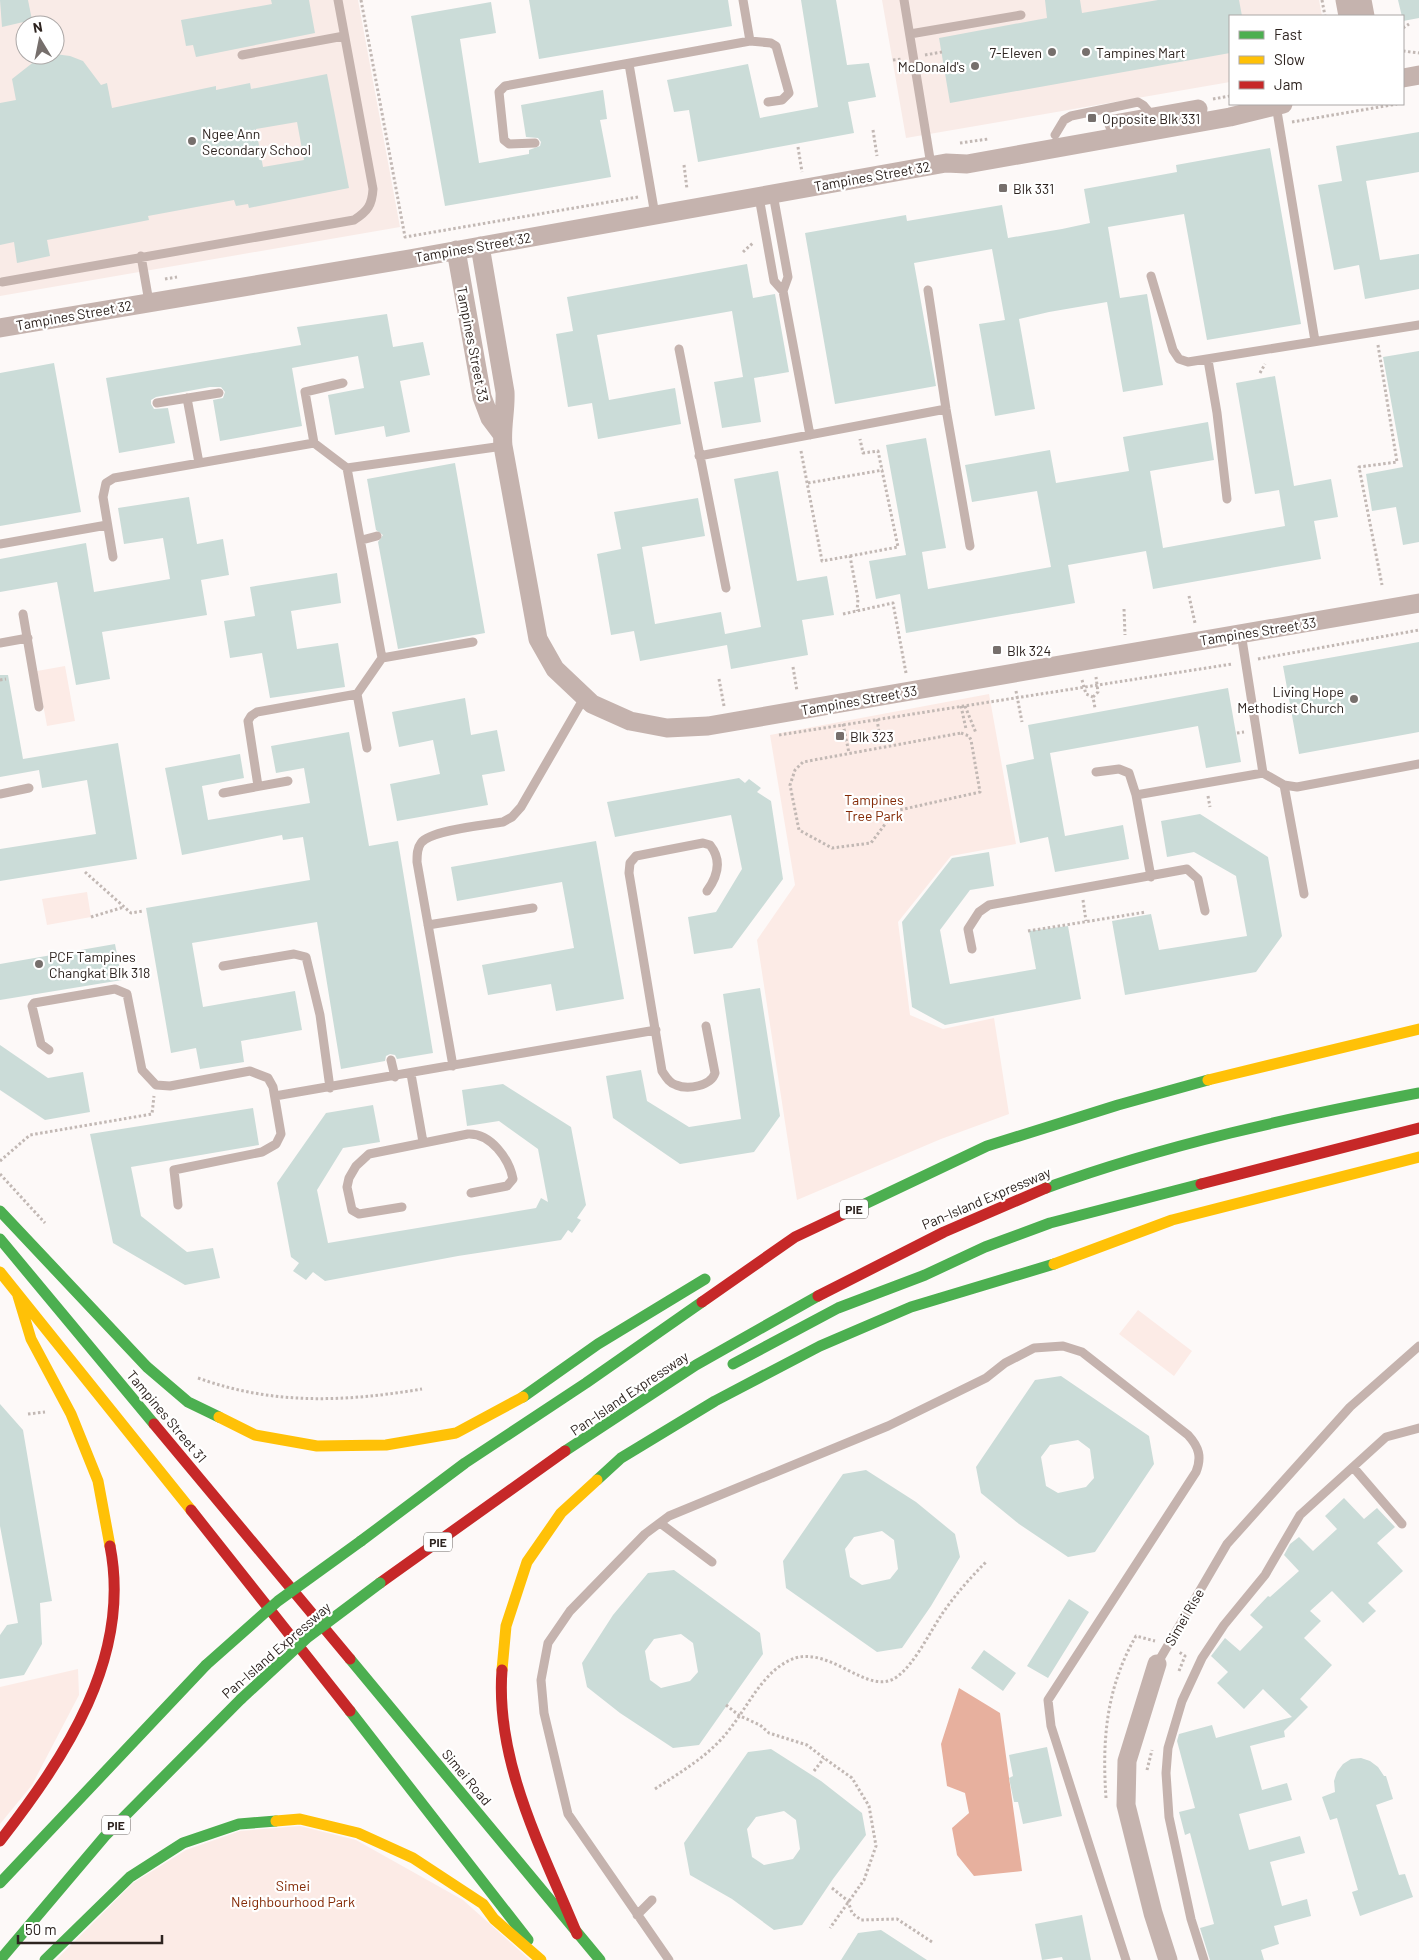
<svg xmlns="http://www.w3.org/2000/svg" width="1419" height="1960" viewBox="0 0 1419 1960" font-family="Barlow,sans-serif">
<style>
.built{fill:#f9ebe7;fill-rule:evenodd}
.green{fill:#fcebe6}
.water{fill:#e7b09e}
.building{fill:#cbdcd8;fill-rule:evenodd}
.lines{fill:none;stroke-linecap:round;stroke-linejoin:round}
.path{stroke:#c2b8b4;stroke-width:3;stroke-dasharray:2.5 2.5;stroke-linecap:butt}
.lane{stroke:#c5b3ae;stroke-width:9}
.street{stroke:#c5b3ae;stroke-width:19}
.fast{stroke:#4caf50;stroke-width:11}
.slow{stroke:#ffc107;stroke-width:11}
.jam{stroke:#c62828;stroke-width:11}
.fast-bridge{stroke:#4caf50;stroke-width:11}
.poi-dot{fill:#766f6c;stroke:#fff;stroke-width:2}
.labels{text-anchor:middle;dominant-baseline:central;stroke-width:4.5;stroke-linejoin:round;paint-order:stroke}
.shield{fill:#fff;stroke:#6d6663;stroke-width:1}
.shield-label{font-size:12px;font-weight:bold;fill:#2e2420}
.poi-label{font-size:14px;fill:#2e2420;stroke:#fff;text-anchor:start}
.street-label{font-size:14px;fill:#2e2420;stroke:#fff}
.park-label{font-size:14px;fill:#832905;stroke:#fff}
</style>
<rect width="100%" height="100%" fill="#fdf9f8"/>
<path class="built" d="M0 0H358L400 227 0 296ZM25 25H55V55H25Z
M882 0H1319L1322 16H1230V82L906 138Z"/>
<path class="green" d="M65 666 75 721 47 726 37 671Z
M989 694 1016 844 951 856 898 922 910 1015 943 1029 994 1018 1009 1114 941 1139 797 1200 757 940 795 885 770 735Z
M87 892 91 917 47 925 42 899Z
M1138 1310 1192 1351 1174 1376 1119 1334Z
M78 1669 79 1695 32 1785 0 1824V1687Z
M300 1826 356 1840 463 1900 530 1960H56L133 1883 186 1850 240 1831Z"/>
<path class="water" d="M959 1688 1000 1713 1022 1871 974 1876 957 1855 952 1828 969 1813 965 1793 947 1786 941 1744Z"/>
<path class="building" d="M0 0H28L32 20 2 27Z
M271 0H309L315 33 196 57 193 45 186 46 181 20 272 4Z
M529 0H728L732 26 539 59Z
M801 0H836L847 65 869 63 876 97 848 102 854 133 698 162 689 110 674 112 667 80 748 64 760 118 818 107Z
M1045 0H1080L1082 13 1158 0H1239L1242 16H1230V53L950 103 939 38 1047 18Z
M1398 0H1419V18L1403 21Z
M491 2 496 33 460 39 479 163 529 154V150L540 146 541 142 538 138 526 137 521 105 603 90 607 119 600 120 611 177 445 206 411 16Z
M55 54 70 56 83 61 101 85 107 83 112 108 216 86V90L250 83 251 89 327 74 349 188 249 208 248 204 236 206 234 200 148 216 149 220 47 240 50 256 17 263 14 242 0 245V103L16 100 12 79 40 57ZM297 122 304 160 263 167 256 129Z
M1419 132V172L1366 181 1380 260 1419 254V289L1365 299 1359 265 1334 270 1318 185 1342 181 1336 146Z
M1270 148 1301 324 1207 340 1184 214 1108 227 1120 298 1147 294 1163 385 1123 392 1107 302 1049 312 1019 319 1035 409 995 416 979 324 1005 320 992 249 914 263 936 386 835 404 805 233 906 215 907 221 1002 205 1008 238 1062 229 1090 223 1084 189 1177 172 1176 165Z
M747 264 753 298 775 294 789 372 754 378 761 422 722 428 714 382 743 377 732 311 597 335 609 400 675 388 681 424 598 439 592 403 568 407 556 334 573 331 567 297Z
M387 314 393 347 423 342 430 375 400 381 410 432 386 437 384 426 335 435 328 395 364 388 358 356 292 368 302 426 220 441 213 400 223 398 225 392 221 387H210L156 397 151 400V404L154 409 168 408 175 443 119 453 106 378 301 345 297 327Z
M1419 351V542L1403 545 1396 507 1372 511 1366 474 1403 467 1383 357Z
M54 363 81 512 0 526V373Z
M1275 376 1294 486 1331 479 1338 517 1314 521 1321 559 1153 589 1146 551 1068 565 1075 603 906 633 900 594 876 599 869 561 906 555 886 445 926 438 946 548 922 552 928 589 1051 567 1037 491 972 502 965 465 1050 450 1056 483 1080 479 1129 471 1123 437 1208 422 1214 460 1150 471 1163 548 1285 526 1279 490 1255 494 1236 383Z
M455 463 485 633 398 649 378 542 383 535 376 530 367 479Z
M778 471 797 581 827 576 834 615 802 620 808 655 731 669 727 645 640 661 634 631 611 635 597 554 621 549 614 512 698 498 705 536 642 547 655 624 721 612 725 634 761 627 734 479Z
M189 497 197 544 223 539 229 575 201 580 207 615 102 632 110 679 76 685 57 582 0 592V559L86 543 94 592 170 579 163 538 124 544 118 508Z
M337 573 341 603 291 611 297 649 338 643 345 687 270 698 262 653 230 658 224 621 255 616 250 587Z
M1419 642V732L1299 754 1283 666Z
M0 675H8L23 759 118 743 137 859 0 881V849L96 834 87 780 42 788 39 770 0 777Z
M1228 688 1241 762 1206 768 1198 726 1050 753 1065 836 1123 825 1129 859 1055 872 1048 837 1020 843 1006 765 1034 759 1028 725Z
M465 698 471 735 497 730 505 771 482 775 488 805 397 821 390 784 440 774 433 740 399 747 392 712Z
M349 732 369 846 398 841 433 1053 397 1059 395 1055 390 1054 386 1056 385 1061 341 1069 317 922 192 943 203 1007 295 991 302 1030 241 1041 244 1062 200 1069 196 1048 171 1053 146 908 310 880 303 837 283 840 282 835 182 855 165 768 240 754 244 778 202 786 208 820 310 803 304 768 276 773 271 746Z
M739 778 745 783 749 779 761 788 757 792 771 801 783 879 732 948 694 954 688 917 716 912 742 869 731 815 615 837 607 802Z
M1200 814 1268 857 1282 936 1256 972 1125 995 1112 921 1151 914 1159 950 1247 936 1236 876 1194 852 1167 857 1161 821Z
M596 841 624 999 556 1011 551 984 488 995 482 965 574 948 562 882 457 901 451 867Z
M989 852 994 886 970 890 940 930 950 984 1036 969 1029 931 1068 926 1081 999 945 1025 912 1007 902 922 952 858Z
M115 944 122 980 0 1000V964Z
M760 988 780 1116 754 1152 680 1164 613 1118 606 1076 641 1070 647 1101 689 1127 741 1119 723 994Z
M0 1045 48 1078 83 1072 90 1112 45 1120 0 1090Z
M503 1084 571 1127 586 1205 577 1218 581 1220 572 1233 568 1230 561 1240 458 1256 325 1281 313 1272 306 1280 293 1271 299 1263 291 1257 277 1183 326 1113 373 1105 380 1142 343 1148 317 1190 328 1243 536 1208 541 1198 548 1202 538 1149 499 1121 467 1126 462 1090Z
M253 1108 259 1145 131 1167 141 1216 187 1252 213 1248 220 1278 185 1285 113 1243 90 1134Z
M1061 1376 1149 1436 1154 1464 1095 1552 1068 1557 1019 1524 981 1493 976 1467 1035 1380ZM1078 1440 1090 1449 1094 1478 1086 1487 1058 1493 1046 1486 1041 1457 1050 1445Z
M0 1404 23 1430 52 1601 40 1603 42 1644 24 1675 0 1679V1635L7 1625 18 1623 0 1526Z
M866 1470 916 1502 955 1534 960 1557 931 1606 902 1648 877 1652 786 1588 783 1561 843 1474ZM882 1531 894 1540 898 1569 890 1579 862 1585 850 1577 845 1549 854 1537Z
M1344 1498 1364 1519 1377 1508 1395 1527 1377 1543 1403 1571 1368 1603 1376 1611 1363 1623 1332 1591 1310 1611 1321 1621 1304 1638 1332 1665 1300 1699 1308 1707 1284 1731 1285 1737 1250 1746 1262 1790 1287 1783 1292 1800 1239 1814 1249 1850 1300 1836 1305 1853 1270 1862 1282 1906 1307 1899 1311 1916 1274 1926 1279 1944 1261 1950 1264 1960H1210L1200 1928 1214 1924 1190 1833 1185 1835 1179 1812 1195 1808 1177 1741 1179 1734 1212 1725 1216 1738 1292 1717 1263 1689 1244 1709 1217 1683 1228 1672 1211 1656 1225 1638 1240 1651 1263 1627 1250 1615 1268 1596 1270 1597 1299 1571 1284 1555 1290 1544 1299 1537 1313 1551 1337 1529 1325 1516Z
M674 1570 760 1633 763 1654 699 1745 673 1748 620 1713 587 1687 582 1663 613 1615 648 1573ZM681 1634 693 1643 698 1672 690 1681 661 1688 650 1680 645 1651 654 1639Z
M1069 1599 1089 1612 1048 1678 1027 1666Z
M984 1650 1016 1673 1003 1691 971 1668Z
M1047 1747 1062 1816 1023 1824 1018 1802H1014L1009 1778 1013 1776 1009 1755Z
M771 1749 821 1781 862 1813 866 1835 833 1879 802 1925 774 1930 732 1899 690 1875 684 1843 748 1752ZM784 1811 796 1820 800 1849 793 1859 764 1865 752 1857 747 1829 756 1817Z
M1361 1758 1370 1761 1378 1767 1384 1776H1386L1393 1799 1376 1805 1399 1875 1405 1874 1413 1897 1360 1916 1352 1892 1358 1890 1337 1818 1330 1820 1322 1797 1335 1792 1334 1781 1337 1772 1343 1764 1351 1759Z
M1082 1915 1091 1960H1063L1062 1957 1042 1960 1035 1924Z
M881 1930 927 1960H841L858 1933Z"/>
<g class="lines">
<path class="path" d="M361 0 405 237 638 197
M1322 0 1325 16
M1403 28 1409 24
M1403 51 1419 53
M925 55 942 52
M893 60 902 59
M1213 99 1230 96
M1292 122 1397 104
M873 130 877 156
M960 143 988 139
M798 147 802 172
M684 165 687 189
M743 252 754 242
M165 279 177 277
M1378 345 1397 462 1359 467 1382 585
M1260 373 1265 364
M801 451 822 561 850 556 858 599 857 611
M808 483 883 470
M850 556 898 547 878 451 863 453 860 439
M1189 596 1195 623
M1124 609 1125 635
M843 614 893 603 906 673
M1258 659 1419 630
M793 667 797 691
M719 679 724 706
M0 680 6 679
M1082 680 1086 694 1093 697 1095 708
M1016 691 1022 722
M1093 697 1098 692 1096 677
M961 706 966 729
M965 706 976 733
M877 719 879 732
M843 724 849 753
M961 733 969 736 971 740 980 792 895 811 871 843 832 848 799 830 790 785 795 770 803 762Z
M1237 733 1244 732
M779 735 1232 664
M1208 796 1210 807
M85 872 131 913 143 911
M1083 900 1086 921
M91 917 124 907
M1028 931 1146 912
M0 1161 30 1135 152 1114 154 1096
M0 1174 45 1223
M198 1378C273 1405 344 1402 422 1389
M28 1414 45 1412
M1179 1671 1185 1656 1179 1652
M726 1705 740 1716 760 1725 769 1733 807 1745 824 1758 852 1778 869 1806 876 1846 864 1880 830 1928
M1147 1770 1152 1750
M814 1771 824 1758
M655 1789C682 1771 709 1756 729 1730 747 1708 761 1675 788 1661 828 1640 868 1700 898 1676 915 1663 930 1632 942 1614 955 1595 970 1578 986 1562
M1106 1798C1102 1740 1106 1688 1136 1636L1155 1641
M832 1888 848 1901 852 1913 861 1920 897 1919 932 1942"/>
<path class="lane" d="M743 0 750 41
M904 0 931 165
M910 34 1021 15
M242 55 344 36
M629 64 655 215
M1276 105 1315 341
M1055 135 1064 120 1071 116 1138 102 1143 105 1153 117
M535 143 509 144 504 140 499 92 505 86 750 41 771 43 776 46 789 93 782 100 768 102
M773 194 788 277 783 291 810 435
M759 197 774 281 783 291
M141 256 149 302
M1151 276 1173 350 1179 359 1188 362 1419 325
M2 282 354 220C368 211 372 205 373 189L338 0
M928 290 946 409 970 546
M679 349 726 588
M1208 360 1217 413 1227 499
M343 383 305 392 314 443 347 468 503 446
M187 398 199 463
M157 403 219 393
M699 456 946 409
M362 540 377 536
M0 544 107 525
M113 557 103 497 106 483 114 478 314 443
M23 614 39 707
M1241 633 1263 773
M0 643 28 638
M382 658 473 642
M357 694 367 748
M1096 772 1119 769 1129 773 1136 795 1151 877
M1284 785 1304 894
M258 786 248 721 251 716 257 712 357 694 382 658 347 468
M223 793 288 781
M0 794 29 788
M1136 795 1263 773 1284 785 1297 787 1419 764
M428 925 533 908
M972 949 968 929 979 912 989 905 1187 869 1198 879 1205 911
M223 966 294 954 306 957 320 1015 330 1088
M706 1026 715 1073C711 1086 688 1090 676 1085 669 1083 666 1077 662 1071L629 873 630 863 636 856 703 843 710 845C722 860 718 876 707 891
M49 1050 41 1044 32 1006 34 1003 115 989 127 994 142 1070 156 1085 170 1086 250 1071 268 1078 273 1087 281 1134 276 1144 262 1152 174 1170 178 1205
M391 1060 395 1077
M453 1066 417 862C417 855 417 848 421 843 430 830 486 825 503 822L512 817 521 807 584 698
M411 1074 423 1142
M275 1096 656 1030
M402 1207 359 1214 352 1210 347 1187 349 1178 356 1166 369 1154 468 1134C491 1133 509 1159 513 1179L507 1186 471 1193
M1353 1467 1402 1524
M660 1523 712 1562
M1157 1664 1227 1544 1350 1407 1419 1346
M637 1915 652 1900
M669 1960 568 1814 544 1713 541 1680 548 1643 570 1611 645 1534 669 1516 888 1426 986 1378 1005 1363 1034 1348 1063 1346 1082 1352 1188 1435C1199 1447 1202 1457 1196 1472L1048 1700 1051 1726 1126 1960
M1204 1960 1191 1919 1169 1817 1166 1773 1168 1748 1182 1701 1202 1658 1224 1625 1265 1575 1300 1515 1386 1437 1419 1428"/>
<path class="street" d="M1345 0 1348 16
M1362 0 1365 16
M1403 78 1419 75
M1114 124 1198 109
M480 246 505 392C506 410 501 428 503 446L538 639 555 669 592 704 630 721 667 728 708 726 1419 603
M456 250 482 397 490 418 502 434
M0 328 409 259 946 163 967 164 1230 117 1283 104
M1157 1664 1127 1761 1126 1805 1153 1913 1168 1960"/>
<path class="fast" d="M1046 1188C1167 1144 1293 1117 1419 1093
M0 1211 147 1367 188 1402 219 1417
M848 1212 987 1146 1118 1105 1208 1080
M0 1239 154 1424
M733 1364 838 1308 925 1275 985 1247 1050 1223 1201 1184
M523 1397 598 1344 705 1279
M565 1451 696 1365 818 1296
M597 1480 621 1458 715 1401 820 1346 911 1307 1054 1264
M361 1541 465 1463 586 1383 702 1302
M350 1659 600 1960
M350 1711 528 1940
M0 1883 206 1665
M0 1960 105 1836 241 1699
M45 1960 130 1877 183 1843 239 1824 276 1821"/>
<path class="slow" d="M1208 1080 1419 1029
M1054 1264 1172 1220 1419 1157
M0 1272 191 1510
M18 1296 31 1339 71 1414 98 1481 110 1546
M219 1417 255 1435 317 1446 386 1445 456 1433 523 1397
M502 1670 506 1626 527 1562 561 1513 597 1480
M276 1821 300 1819 358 1833 413 1858 483 1904 494 1919 541 1960"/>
<path class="jam" d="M1201 1184 1419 1128
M818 1296 944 1232 1046 1188
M702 1302 795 1237 848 1212
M154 1424 350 1659
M191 1510 350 1711
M380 1583 565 1451
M502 1670C495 1763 543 1851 577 1934
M0 1841C65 1757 132 1658 110 1546"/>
<path class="fast-bridge" d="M206 1665 278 1601 361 1541
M241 1699 308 1637 380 1583"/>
</g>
<g class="poi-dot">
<circle cx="1052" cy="52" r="5"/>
<circle cx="1086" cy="52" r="5"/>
<circle cx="975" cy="66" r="5"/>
<rect x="1087" y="113" width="10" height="10" rx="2.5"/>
<circle cx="192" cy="141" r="5"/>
<rect x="998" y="183" width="10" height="10" rx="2.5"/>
<rect x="992" y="645" width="10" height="10" rx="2.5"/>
<circle cx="1354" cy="699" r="5"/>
<rect x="835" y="731" width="10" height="10" rx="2.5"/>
<circle cx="39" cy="964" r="5"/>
</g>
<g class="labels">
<g class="shield">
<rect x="840" y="1199.5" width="28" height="19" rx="4"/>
<rect x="424" y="1532.5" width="28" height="19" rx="4"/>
<rect x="102" y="1815.5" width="28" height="19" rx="4"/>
</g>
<g class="shield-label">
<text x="854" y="1209">PIE</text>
<text x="438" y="1542">PIE</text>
<text x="116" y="1825">PIE</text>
</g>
<g class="poi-label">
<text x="1042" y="52" text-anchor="end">7-Eleven</text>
<text x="1096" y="52">Tampines Mart</text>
<text x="965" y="66" text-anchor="end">McDonald's</text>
<text x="1102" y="118">Opposite Blk 331</text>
<text x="202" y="133">Ngee Ann<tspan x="202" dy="16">Secondary School</tspan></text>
<text x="1013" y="188">Blk 331</text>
<text x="1007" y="650">Blk 324</text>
<text x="1344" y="691" text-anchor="end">Living Hope<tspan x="1344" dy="16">Methodist Church</tspan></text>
<text x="850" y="736">Blk 323</text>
<text x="49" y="956">PCF Tampines<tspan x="49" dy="16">Changkat Blk 318</tspan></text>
</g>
<g class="street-label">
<text transform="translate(872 176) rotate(-10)">Tampines Street 32</text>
<text transform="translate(473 247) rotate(-10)">Tampines Street 32</text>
<text transform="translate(74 315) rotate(-10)">Tampines Street 32</text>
<text transform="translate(473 344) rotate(79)">Tampines Street 33</text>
<text transform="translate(1258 631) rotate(-9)">Tampines Street 33</text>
<text transform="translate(859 700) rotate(-10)">Tampines Street 33</text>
<text transform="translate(986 1198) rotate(-23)">Pan-Island Expressway</text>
<text transform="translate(629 1393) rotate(-34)">Pan-Island Expressway</text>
<text transform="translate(167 1416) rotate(50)">Tampines Street 31</text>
<text transform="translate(1184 1617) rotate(-60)">Simei Rise</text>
<text transform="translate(276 1650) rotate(-41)">Pan-Island Expressway</text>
<text transform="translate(467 1777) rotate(50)">Simei Road</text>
</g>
<g class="park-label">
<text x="874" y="799">Tampines<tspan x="874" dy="16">Tree Park</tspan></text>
<text x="293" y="1885">Simei<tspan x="293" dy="16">Neighbourhood Park</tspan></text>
</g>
</g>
<rect x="1229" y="15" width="175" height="90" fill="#ffffff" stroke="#aba7a6"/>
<rect x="1239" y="31" width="25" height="8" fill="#4caf50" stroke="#aba7a6"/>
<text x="1274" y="40" font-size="15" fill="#2e2420">Fast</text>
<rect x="1239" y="56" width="25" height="8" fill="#ffc107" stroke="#aba7a6"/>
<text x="1274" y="65" font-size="15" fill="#2e2420">Slow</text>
<rect x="1239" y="81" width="25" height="8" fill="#c62828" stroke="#aba7a6"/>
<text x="1274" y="90" font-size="15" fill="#2e2420">Jam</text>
<g transform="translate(40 40) rotate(350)"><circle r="24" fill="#ffffff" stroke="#aba7a6"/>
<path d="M0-4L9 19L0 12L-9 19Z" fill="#766f6c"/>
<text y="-8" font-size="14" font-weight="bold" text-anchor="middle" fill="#2e2420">N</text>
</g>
<path d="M18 1935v8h144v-8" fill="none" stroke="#2e2420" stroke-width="2.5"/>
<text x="25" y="1935" font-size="15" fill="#2e2420" stroke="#ffffff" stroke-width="4" paint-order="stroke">50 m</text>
</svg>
